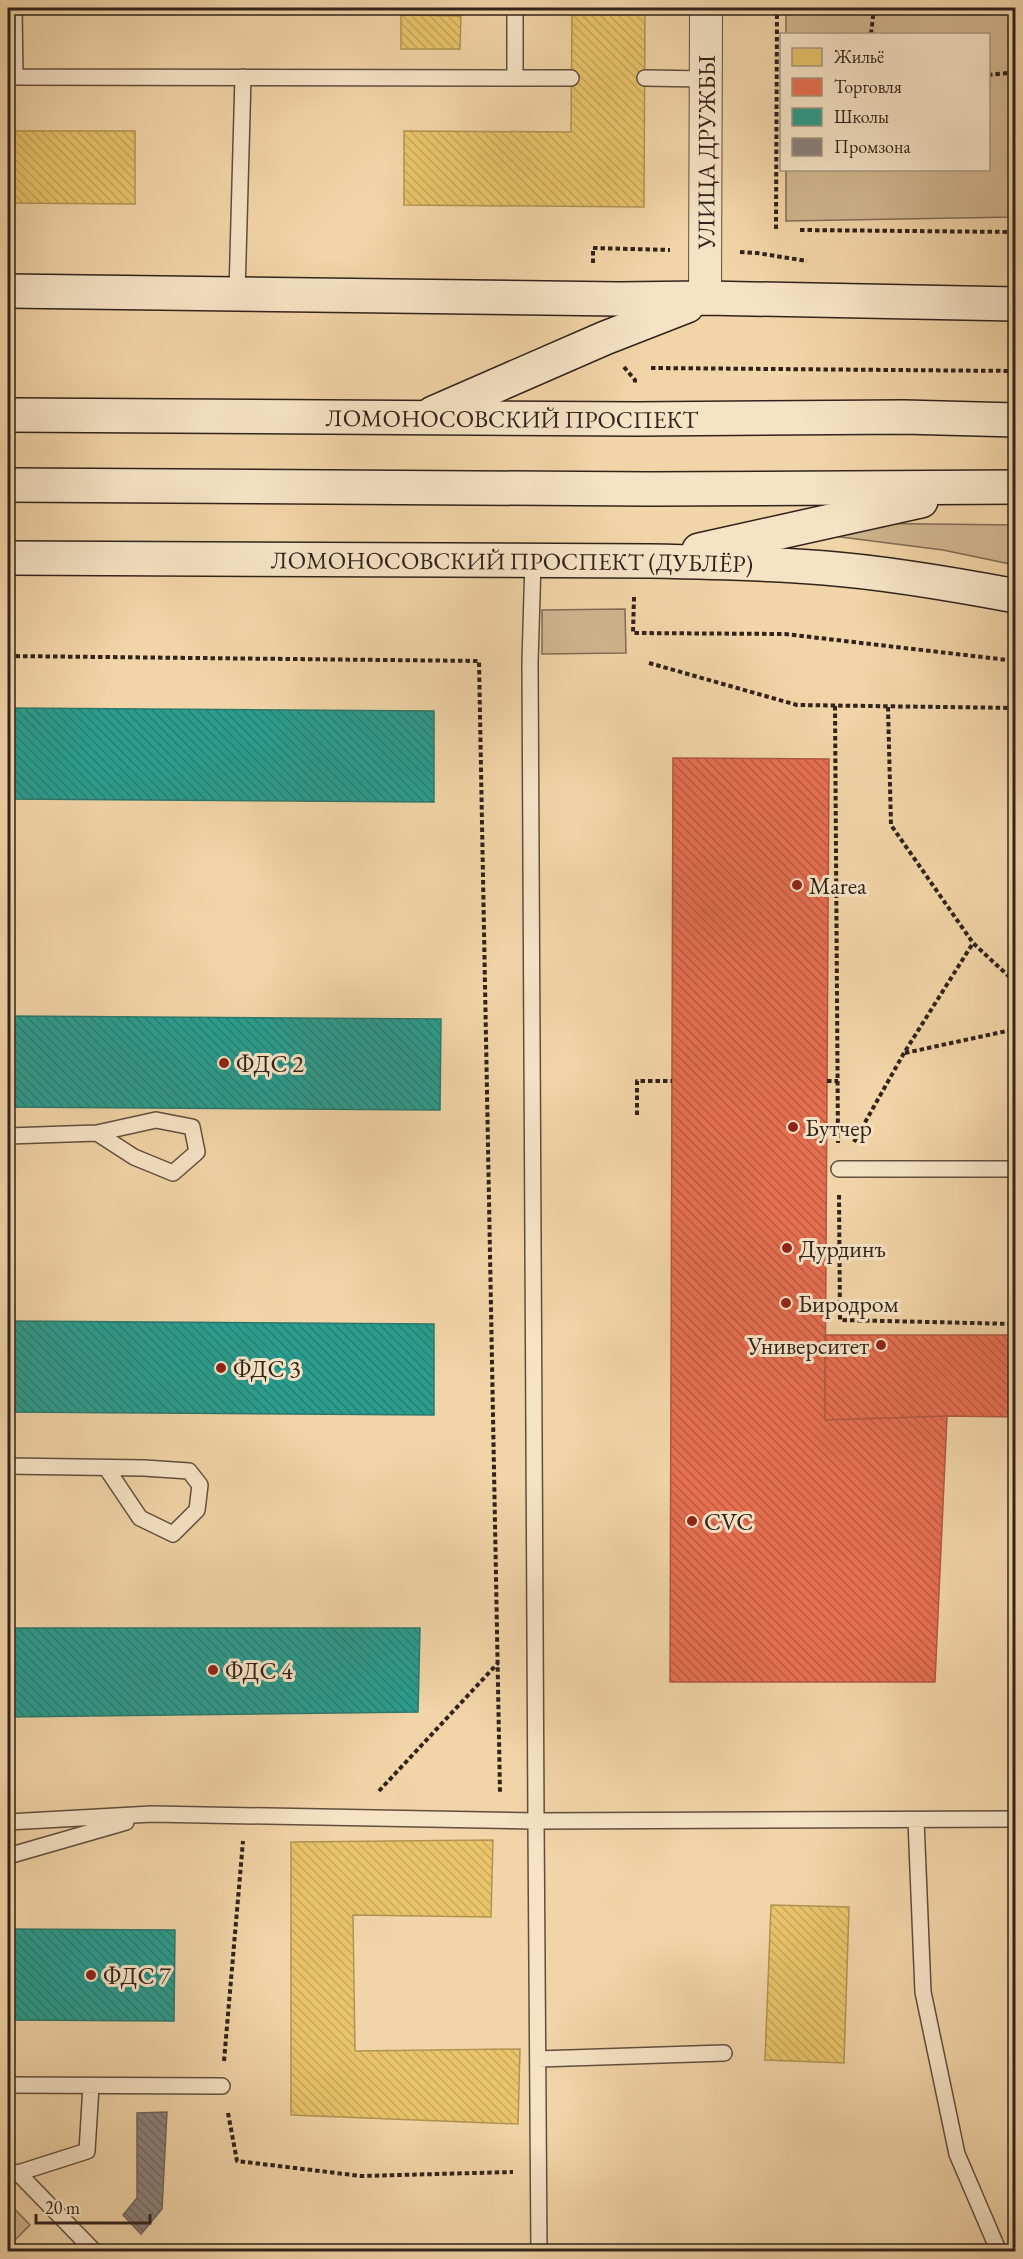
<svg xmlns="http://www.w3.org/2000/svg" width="1023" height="2259" viewBox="0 0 1023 2259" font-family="'EB Garamond',serif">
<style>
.green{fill:#d0b68f;stroke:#806c55;stroke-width:1.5}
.homes{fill:url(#homes-back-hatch);stroke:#b29352;stroke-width:1.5}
.shops{fill:url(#shops-back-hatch);stroke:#b05841;stroke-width:1.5}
.schools{fill:url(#schools-back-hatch);stroke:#2c786c;stroke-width:1.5}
.industry{fill:url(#industry-back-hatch);stroke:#6f645f;stroke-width:1.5}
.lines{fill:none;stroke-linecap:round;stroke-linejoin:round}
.lane-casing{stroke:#614e3e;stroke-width:18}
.street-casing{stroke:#614e3e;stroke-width:34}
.secondary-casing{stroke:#31221b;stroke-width:36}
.path{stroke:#31221b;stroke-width:4;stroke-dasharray:4.5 3;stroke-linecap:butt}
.lane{stroke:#f6e3c6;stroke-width:15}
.street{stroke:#f6e3c6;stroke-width:32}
.secondary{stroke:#f6e3c6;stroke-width:33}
.poi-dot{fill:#8f2418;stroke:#f6e3c6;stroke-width:2}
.labels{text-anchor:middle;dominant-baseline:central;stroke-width:6;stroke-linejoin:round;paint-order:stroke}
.street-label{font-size:24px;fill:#31221b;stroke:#f6e3c6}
.poi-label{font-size:24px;fill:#31221b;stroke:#f6e3c6;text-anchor:start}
</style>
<defs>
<pattern id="homes-back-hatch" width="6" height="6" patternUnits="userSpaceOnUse" patternTransform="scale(1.5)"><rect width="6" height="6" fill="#e9c46a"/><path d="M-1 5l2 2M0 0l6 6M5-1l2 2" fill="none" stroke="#c8a85b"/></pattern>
<pattern id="shops-back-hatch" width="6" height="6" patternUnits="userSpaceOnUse" patternTransform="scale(1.5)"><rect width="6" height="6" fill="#e76f51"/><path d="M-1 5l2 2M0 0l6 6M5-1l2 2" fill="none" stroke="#bc5b42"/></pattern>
<pattern id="schools-back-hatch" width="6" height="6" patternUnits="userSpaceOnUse" patternTransform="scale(1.5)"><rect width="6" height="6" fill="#2a9d8f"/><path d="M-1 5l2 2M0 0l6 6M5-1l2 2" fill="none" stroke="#258074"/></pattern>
<pattern id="industry-back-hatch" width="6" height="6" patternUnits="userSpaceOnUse" patternTransform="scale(1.5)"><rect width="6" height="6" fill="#8a817c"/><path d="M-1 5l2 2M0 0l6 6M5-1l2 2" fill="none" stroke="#716965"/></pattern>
</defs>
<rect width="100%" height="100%" fill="#f1d4a7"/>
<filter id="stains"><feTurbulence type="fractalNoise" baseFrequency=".00333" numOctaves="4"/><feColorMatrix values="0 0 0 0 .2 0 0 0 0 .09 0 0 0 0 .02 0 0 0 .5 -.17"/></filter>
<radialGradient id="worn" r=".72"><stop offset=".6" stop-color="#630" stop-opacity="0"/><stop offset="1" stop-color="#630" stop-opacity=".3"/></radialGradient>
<path class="green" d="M786 8H1015V217L786 221V170H988V34H786Z
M845 523 1015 525V565L943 550 825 535Z
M625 609 626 653 542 654V610Z
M8 2202 30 2225 8 2247Z"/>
<path class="homes" d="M572 8H645L644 207 404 205V131L571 132Z
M401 15 461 16 460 49H401Z
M8 131H135V204L8 203Z
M493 1840 491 1917 353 1915 355 2051 520 2049 518 2124 291 2115V1842Z
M771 1905 849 1907 844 2063 765 2060Z"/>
<path class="shops" d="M673 758 829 759 825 1420 947 1416 935 1682H670Z
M825 1335H1016V1417L947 1416 825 1420Z"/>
<path class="schools" d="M8 708 434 711V802L8 799Z
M8 1016 441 1019 440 1110 8 1107Z
M8 1321 434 1324V1415L8 1412Z
M8 1628H420L418 1712 8 1717Z
M8 1929 175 1930 174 2021 8 2020Z"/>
<path class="industry" d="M167 2112 162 2209 141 2234 123 2215 137 2198V2113Z"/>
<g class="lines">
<g class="lane-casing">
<path id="lane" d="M14 8 15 77
M8 77 571 78
M515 78V8
M645 78 705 79
M237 293 243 77
M533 560 530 662 536 1821 1016 1819
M8 1136 97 1133 156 1120 192 1127 197 1152 173 1173 134 1157 97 1133
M839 1169H1016
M8 1466 144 1468 189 1471 200 1485 197 1510 173 1534 140 1518 107 1469
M916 1820 923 1992 957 2154 999 2252
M8 1822 152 1814 536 1821 539 2252
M8 1856 126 1822
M538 2059 724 2053
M8 2085 222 2086
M10 2171 18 2173 95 2252
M18 2173 87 2151 91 2086"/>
</g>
<g class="street-casing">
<g id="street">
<path id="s1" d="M705 298 706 8"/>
</g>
</g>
<g class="secondary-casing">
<g id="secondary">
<path d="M8 291 619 299 705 298 1016 304"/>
<path d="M433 413 605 338 687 306"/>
<path id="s2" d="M8 415 637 419 904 417 1016 420"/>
<path d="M8 485 650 489 1016 487"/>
<path d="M699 550 921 501"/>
<path id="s3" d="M8 558 650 561C708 562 766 563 825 568 889 573 952 584 1016 596"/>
</g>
</g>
<path class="path" d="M871 34 874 8
M988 75 1016 72
M776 229 777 8
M800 230 1016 232
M740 252 757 253 807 261
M593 263V248L670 250
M624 367 635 380V383
M651 368 1016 371
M634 597 633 633 785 634 1016 661
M8 656 479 661 500 1793
M649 663 797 705 1016 708
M835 706 838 1143
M888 707 891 825 973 943 1016 983
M905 1053 1016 1029
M827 1081H838
M637 1115V1081H672
M854 1142 904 1053 973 943
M839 1195 840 1320 1016 1324
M379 1791 498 1663
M224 2061 243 1841
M228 2113 237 2161 361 2176 513 2172"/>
<use href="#lane" class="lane"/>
<use href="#street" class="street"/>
<use href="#secondary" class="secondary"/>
</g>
<g class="poi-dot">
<circle cx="797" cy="885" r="6"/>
<circle cx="224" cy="1063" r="6"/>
<circle cx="793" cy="1127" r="6"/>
<circle cx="787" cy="1248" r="6"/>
<circle cx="786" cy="1303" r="6"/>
<circle cx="881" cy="1345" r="6"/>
<circle cx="221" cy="1368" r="6"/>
<circle cx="692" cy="1521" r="6"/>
<circle cx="213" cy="1670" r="6"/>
<circle cx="91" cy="1975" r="6"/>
</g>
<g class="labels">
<g class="street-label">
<text stroke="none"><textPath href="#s1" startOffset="146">УЛИЦА ДРУЖБЫ</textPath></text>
<text stroke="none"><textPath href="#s2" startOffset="504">ЛОМОНОСОВСКИЙ ПРОСПЕКТ</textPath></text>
<text stroke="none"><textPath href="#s3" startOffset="504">ЛОМОНОСОВСКИЙ ПРОСПЕКТ (ДУБЛЁР)</textPath></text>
</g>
<g class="poi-label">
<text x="809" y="885">Marea</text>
<text x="236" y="1063">ФДС 2</text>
<text x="805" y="1127">Бутчер</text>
<text x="799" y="1248">Дурдинъ</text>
<text x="798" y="1303">Биродром</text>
<text x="869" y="1345" text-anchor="end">Университет</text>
<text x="233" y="1368">ФДС 3</text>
<text x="704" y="1521">CVC</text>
<text x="225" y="1670">ФДС 4</text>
<text x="103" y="1975">ФДС 7</text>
</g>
</g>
<rect width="1023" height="2259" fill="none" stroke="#f1d4a7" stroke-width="30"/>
<rect x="9" y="9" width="1005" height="2241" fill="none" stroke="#31221b" stroke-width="3"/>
<rect x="15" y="15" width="993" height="2229" fill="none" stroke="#31221b" stroke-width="1.5"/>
<rect x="780" y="33" width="210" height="138" fill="#f6e3c6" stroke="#a79682" stroke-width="1.5"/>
<rect x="792" y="48" width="30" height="18" fill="#e9c46a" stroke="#a79682" stroke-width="1.5"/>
<text x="834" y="63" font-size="18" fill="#31221b">Жильё</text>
<rect x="792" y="78" width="30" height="18" fill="#e76f51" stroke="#a79682" stroke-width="1.5"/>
<text x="834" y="93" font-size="18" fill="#31221b">Торговля</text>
<rect x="792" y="108" width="30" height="18" fill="#2a9d8f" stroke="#a79682" stroke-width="1.5"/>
<text x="834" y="123" font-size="18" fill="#31221b">Школы</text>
<rect x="792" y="138" width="30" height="18" fill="#8a817c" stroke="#a79682" stroke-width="1.5"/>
<text x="834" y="153" font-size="18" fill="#31221b">Промзона</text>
<path d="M36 2214v9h114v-9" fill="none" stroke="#31221b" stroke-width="3"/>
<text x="45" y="2214" font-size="18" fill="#31221b" stroke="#f6e3c6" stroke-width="4.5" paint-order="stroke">20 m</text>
<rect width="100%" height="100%" filter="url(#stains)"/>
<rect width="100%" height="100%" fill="url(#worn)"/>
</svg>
